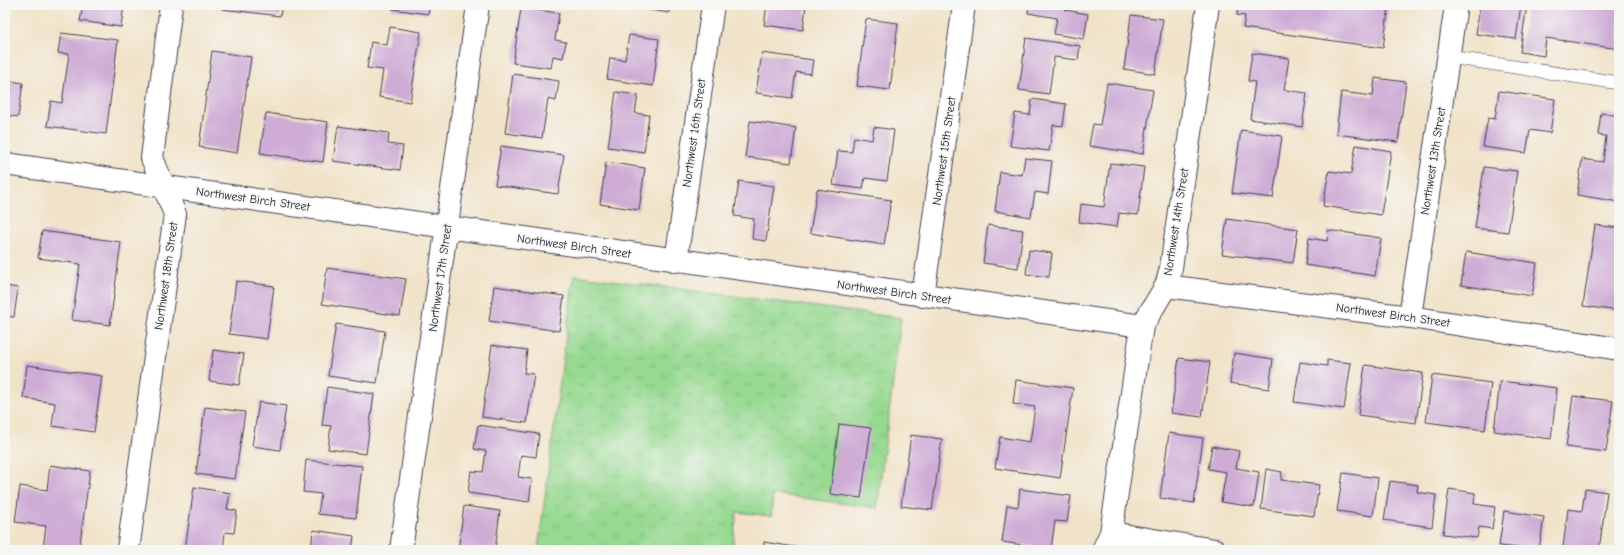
<svg xmlns="http://www.w3.org/2000/svg" width="1624" height="555" viewBox="0 0 1624 555" font-family="'Comic Neue',sans-serif">
<style>
.park{fill:url(#park-tufts);stroke:#5c7e66}
.building{fill:#ceacd5}
.lines{fill:none;stroke-linecap:round;stroke-linejoin:round}
.lane-casing{stroke:#413f50;stroke-width:14}
.street-casing{stroke:#413f50;stroke-width:24}
.lane{stroke:#fff;stroke-width:13}
.street{stroke:#fff;stroke-width:22}
.labels{text-anchor:middle;dominant-baseline:central;stroke-width:3;stroke-linejoin:round;paint-order:stroke}
.street-label{font-size:12px;fill:#22223b;stroke:#f6f6f2}
</style>
<defs>
<pattern id="park-tufts" width="24" height="20" patternUnits="userSpaceOnUse"><rect width="24" height="20" fill="#96d990"/><path d="M3 7l-1-3M5 7V3M7 7l1-3M15 17l-1-3M17 17v-4M19 17l1-3" fill="none" stroke="#81ba7d"/></pattern>
</defs>
<rect width="100%" height="100%" fill="#f6f6f2"/>
<filter id="ink" filterUnits="userSpaceOnUse"><feTurbulence type="fractalNoise" baseFrequency=".025" numOctaves="2"/><feDisplacementMap in="SourceGraphic" scale="8" xChannelSelector="R" yChannelSelector="G"/><feConvolveMatrix kernelMatrix="1 2 1 2 8 2 1 2 1" color-interpolation-filters="sRGB"/></filter>
<filter id="wash" filterUnits="userSpaceOnUse"><feTurbulence type="fractalNoise" baseFrequency=".012" numOctaves="4" result="noise"/><feDisplacementMap in="SourceGraphic" scale="16" xChannelSelector="R" yChannelSelector="G"/><feGaussianBlur stdDeviation="0.9" result="paint"/><feColorMatrix in="noise" values="0 0 0 0 0 0 0 0 0 0 0 0 0 0 0 0 0 1.4 0 .05"/><feComposite in="paint" operator="in"/></filter>
<g filter="url(#wash)">
<rect width="100%" height="100%" fill="#f1e3c9"/>
<path class="park" d="M574 275 901 318 877 508 773 494 771 516 737 512 732 550H538Z"/>
<g id="blocks">
<path class="building" d="M83 5H124L121 27 80 21Z
M222 5H282L280 16 222 9Z
M392 5H430L428 14 392 9Z
M638 5H670L669 13 638 8Z
M767 5H806L803 30 764 25Z
M1029 5H1066L1065 10 1088 14 1084 39 1054 34 1057 18 1028 13Z
M1238 5H1389L1383 48 1243 28 1245 16 1237 15Z
M1480 5H1521L1516 39 1476 34Z
M1527 5H1619V49L1546 38 1544 56 1520 52Z
M521 8 559 13 555 40 566 42 563 58 553 56 551 68 513 63Z
M1131 15 1163 19 1155 74 1124 69Z
M866 19 898 23 890 90 857 86Z
M390 27 421 32 410 102 379 97 383 70 367 68 371 42 387 45Z
M61 33 118 40 106 134 47 126 51 101 62 103 69 54 58 53Z
M629 35 659 39 653 86 607 79 610 58 625 60Z
M1026 38 1080 46 1078 60 1054 57 1049 94 1019 90Z
M212 51 251 57 237 153 199 147Z
M762 53 813 60 811 74 796 72 792 98 756 93Z
M1252 53 1289 58 1284 90 1307 93 1302 127 1250 119 1255 82 1248 81Z
M1618 54H1619V64H1617Z
M513 74 559 81 556 101 548 99 542 138 505 133Z
M1375 78 1406 82 1398 142 1336 134 1341 92 1373 96Z
M5 80 23 83 18 117 5 115Z
M1107 83 1153 90 1143 154 1089 146 1093 124 1100 125Z
M1499 91 1555 99 1550 133 1530 130 1526 153 1483 147 1488 118 1495 119Z
M616 92 638 95 635 113 649 115 644 152 608 147Z
M1032 99 1066 104 1063 126 1053 125 1049 151 1010 146 1015 113 1030 115Z
M266 113 328 122 323 162 260 153Z
M1601 113 1619 116V202L1577 195 1582 159 1603 162 1606 136 1598 135Z
M750 121 796 128 791 163 745 157Z
M338 126 389 133 388 144 403 146 400 170 333 161Z
M874 127 894 130 887 181 865 178 863 189 833 185 838 151 852 152 854 137 872 140Z
M1241 130 1282 136 1273 198 1232 193Z
M1356 145 1391 151 1381 215 1323 206 1329 171 1351 174Z
M501 146 564 155 558 194 495 185Z
M1025 158 1052 161 1048 194 1035 192 1031 217 995 211 1000 172 1022 175Z
M606 162 645 168 639 210 600 204Z
M1110 163 1144 167 1138 215 1119 213 1117 227 1079 222 1081 204 1104 207Z
M1484 167 1517 171 1508 232 1475 228Z
M739 181 774 186 766 241 752 239 754 219 734 216Z
M817 189 891 200 884 245 810 233Z
M1227 219 1298 229 1293 263 1222 254Z
M988 225 1023 230 1018 268 983 263Z
M1595 225 1619 228V311L1583 306Z
M1328 230 1381 238 1375 276 1305 265 1309 238 1327 241Z
M42 231 121 242 110 325 72 320 80 264 38 258Z
M1029 250 1052 253 1049 277 1026 274Z
M1466 252 1537 263 1532 296 1461 285Z
M327 268 406 279 400 316 322 304Z
M236 281 274 286 267 339 229 334Z
M5 286 18 288 14 317 5 316Z
M494 286 564 296 559 331 489 321Z
M336 324 385 331 377 383 328 376Z
M492 345 527 350 524 373 534 374 527 423 482 417Z
M213 350 244 354 239 385 209 381Z
M1234 353 1273 359 1269 389 1230 383Z
M1179 358 1210 362 1202 417 1171 413Z
M1327 360 1351 363 1344 409 1294 402 1300 362 1327 366Z
M27 365 102 376 94 432 52 426 55 403 23 398Z
M1365 365 1423 373 1416 423 1358 415Z
M1432 375 1491 383 1485 430 1426 422Z
M1016 380 1073 388 1060 478 995 468 1000 437 1030 442 1035 407 1013 404Z
M1500 381 1557 388 1551 439 1494 431Z
M327 387 374 394 366 454 328 449 331 426 322 425Z
M1573 396 1613 401 1606 452 1566 447Z
M259 402 286 406 280 450 252 446Z
M205 407 245 412 235 479 196 474Z
M839 424 871 428 861 498 830 494Z
M478 425 539 434 536 457 521 455 518 477 532 479 529 502 468 493 471 471 483 472 486 451 474 449Z
M1169 433 1203 438 1194 503 1160 498Z
M911 435 942 439 932 510 901 506Z
M1212 446 1239 451 1236 468 1259 472 1254 507 1221 502 1226 472 1208 469Z
M306 460 362 466 356 518 318 514 321 494 303 492Z
M50 465 90 471 79 550 43 549 46 526 15 522 20 486 47 490Z
M1266 469 1282 472 1281 480 1319 485 1314 516 1261 509Z
M1343 473 1378 478 1373 516 1337 511Z
M1390 481 1418 485 1417 492 1436 495 1432 527 1384 520Z
M194 487 230 493 227 509 237 511 234 533 225 532 223 550H185Z
M1020 489 1071 496 1067 522 1055 521 1051 549 1002 542 1007 505 1018 507Z
M1449 489 1475 493 1474 504 1495 507 1492 529 1479 527 1477 538 1443 534Z
M1585 489 1607 492 1599 550 1563 547 1568 509 1582 511Z
M464 506 500 511 495 550H458Z
M1504 511 1544 517 1539 550 1499 546Z
M313 530 354 536 352 550H311Z
M764 542 807 549V550H763Z"/>
</g>
</g>
<g filter="url(#ink)">
<use href="#blocks" fill-opacity="0" stroke="#413f50" stroke-width="1"/>
<g class="lines">
<g class="lane-casing">
<path id="lane" d="M1449 57 1619 83"/>
</g>
<g class="street-casing">
<path id="street" d="M5 164 1142 326
M676 261 713 5
M1166 286 1410 317 1619 349
M923 296 964 5
M1410 317 1456 5
M1111 533 1215 550
M128 550 175 214 152 158 171 5
M401 550 478 5
M1103 550 1111 533 1142 326 1166 286 1171 268 1208 5"/>
</g>
<use href="#lane" class="lane"/>
<use href="#street" class="street"/>
</g>
</g>
<g class="labels">
<g class="street-label">
<text transform="translate(694 133) rotate(-82)">Northwest 16th Street</text>
<text transform="translate(944 151) rotate(-82)">Northwest 15th Street</text>
<text transform="translate(1433 161) rotate(-81)">Northwest 13th Street</text>
<text transform="translate(253 199) rotate(8)">Northwest Birch Street</text>
<text transform="translate(1176 222) rotate(-81)">Northwest 14th Street</text>
<text transform="translate(574 246) rotate(8)">Northwest Birch Street</text>
<text transform="translate(166 276) rotate(-82)">Northwest 18th Street</text>
<text transform="translate(440 278) rotate(-82)">Northwest 17th Street</text>
<text transform="translate(894 292) rotate(8)">Northwest Birch Street</text>
<text transform="translate(1393 315) rotate(8)">Northwest Birch Street</text>
</g>
</g>
<rect width="1624" height="555" fill="none" stroke="#f6f6f2" stroke-width="20"/>
</svg>
